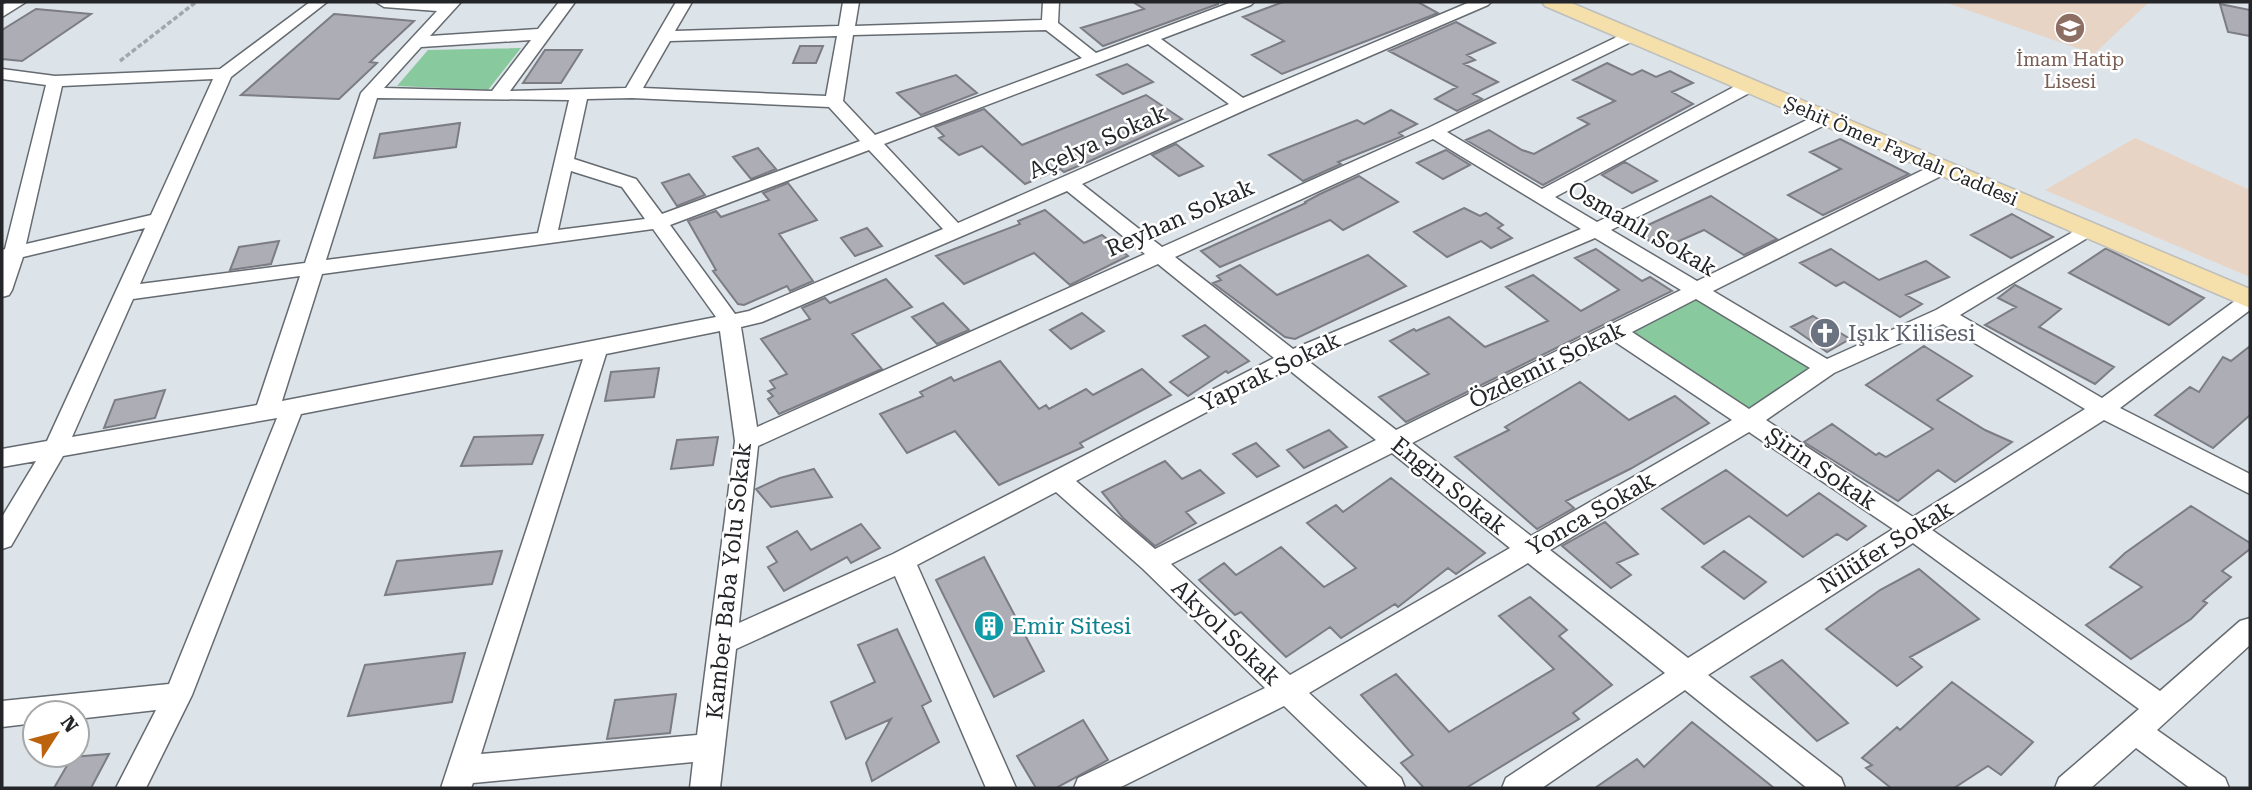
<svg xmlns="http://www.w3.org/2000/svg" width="2252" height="790" viewBox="0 0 2252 790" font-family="'Roboto Serif',serif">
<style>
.education{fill:#e8d4c5}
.green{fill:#89c99e}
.building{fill:#adadb5;stroke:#7c7c84;stroke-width:2}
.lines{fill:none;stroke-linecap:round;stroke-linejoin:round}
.minor-casing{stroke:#656b71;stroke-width:3}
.major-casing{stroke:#bdbebe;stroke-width:3}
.path{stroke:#a2a7ac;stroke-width:3.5;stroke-dasharray:5 2.5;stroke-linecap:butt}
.minor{fill:#fff;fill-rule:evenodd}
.major{fill:#f5dfaa;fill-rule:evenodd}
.labels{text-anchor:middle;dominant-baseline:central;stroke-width:5;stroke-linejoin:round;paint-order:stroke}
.far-education-label{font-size:19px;fill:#785e54;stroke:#fff}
.far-street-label{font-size:19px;fill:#232528;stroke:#fff}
.street-label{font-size:23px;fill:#232528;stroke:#fff}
.worship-label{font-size:23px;fill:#5b616d;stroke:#fff;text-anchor:start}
.culture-label{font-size:23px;fill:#0d838f;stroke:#fff;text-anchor:start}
</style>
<rect width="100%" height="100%" fill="#dce3e9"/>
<path class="education" d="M1944 2H2149L2094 54Z
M2135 138 2250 190V277L2045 190Z"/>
<path class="green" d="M521 48 488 90 397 86 428 50Z
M1700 295 1817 367 1747 415 1626 336Z"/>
<path class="building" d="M1133 2H1218V4L1103 46 1081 28 1144 9Z
M1283 2H1418L1438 13 1282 74 1252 55 1284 41 1243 17Z
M2220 4 2250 10V36L2228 32Z
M36 9 91 14 22 61 2 59V30Z
M334 14 414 21 370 62 377 63 339 99 241 95Z
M1456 22 1495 43 1467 55 1475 60 1464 64 1498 82 1473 94 1482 99 1457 111 1435 99 1457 87 1389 51Z
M800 46H823L816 63H793Z
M545 50H582L561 83H523Z
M1607 63 1632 75 1642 70 1656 77 1670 71 1693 83 1672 92 1693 104 1543 185 1466 140 1489 130 1522 150 1534 154 1589 124 1578 118 1615 101 1573 80Z
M1127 64 1153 82 1123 94 1097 75Z
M956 75 977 93 921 115 897 93Z
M1146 95 1182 119 1090 161 1064 172 1060 169 1025 184 982 146 959 155 939 138 944 136 935 127 984 109 1022 145Z
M1391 110 1417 124 1399 133 1403 136 1338 162 1341 164 1303 181 1269 155 1357 120 1364 124Z
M460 123 456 147 374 158 380 134Z
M1840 139 1909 174 1823 215 1788 195 1841 169 1810 152Z
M1176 144 1203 166 1179 176 1152 155Z
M758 148 776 169 751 179 733 157Z
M1446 150 1470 165 1443 179 1417 163Z
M1625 162 1657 181 1632 193 1602 175Z
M689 174 705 195 677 206 662 183Z
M1359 176 1398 202 1343 230 1330 220 1220 267 1201 251 1306 203 1305 202 1320 194Z
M788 183 817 220 779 234 813 281 790 291 787 286 744 305 738 304 713 271 716 270 688 221 716 211 721 217 769 200 763 193Z
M1711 196 1777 239 1744 255 1704 230 1661 249 1635 231Z
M1464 208 1480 216 1486 213 1503 225 1498 228 1512 238 1491 248 1481 241 1447 257 1414 232Z
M1045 210 1084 243 1102 235 1128 256 1070 285 1034 253 964 284 936 256 1020 224 1018 221Z
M2012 214 2053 237 2011 258 1971 235Z
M867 228 882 246 855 256 841 238Z
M279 241 271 264 230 270 239 247Z
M1596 249 1642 281 1650 277 1672 291 1406 422 1379 397 1429 374 1390 341 1414 329 1416 331 1449 317 1485 347 1548 321 1506 287 1533 275 1581 311 1619 290 1575 258Z
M1831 249 1879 280 1926 261 1949 277 1906 295 1922 304 1900 317 1844 282 1836 286 1800 263Z
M2105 249H2107L2204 298 2169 325 2069 273Z
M1368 255 1406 286 1295 339 1285 337 1213 283 1221 280 1217 276 1240 265 1277 295Z
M886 279 912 307 852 334 882 369 779 414 768 399 773 396 768 391 775 388 770 381 787 374 761 339 810 319 802 308 825 298 830 303Z
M2015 285 2061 309 2039 327 2114 367 2095 384 1985 325 2016 307 1998 298Z
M943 303 969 330 937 344 912 317Z
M1082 313 1104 331 1071 349 1050 330Z
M1813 316 1850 339 1827 352 1791 327Z
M1205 325 1249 361 1228 373 1226 371 1188 396 1170 382 1209 357 1183 336Z
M1924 346 1972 376 1937 400 1985 430 2012 442 1955 482 1938 470 1898 501 1804 442 1832 424 1876 455 1879 453 1886 457 1933 429 1866 385Z
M2250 346V415L2213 448 2155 415 2190 387 2199 392 2223 357 2231 361Z
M1000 361 1039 409 1046 405 1049 409 1086 389 1093 395 1142 369 1171 395 1080 443 1083 447 999 485 955 431 907 453 880 414 923 396 920 392 951 377 954 381Z
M659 368 654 397 605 401 611 372Z
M1580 382 1629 420 1675 396 1709 423 1630 469 1566 501 1574 508 1537 529 1455 457 1509 430 1505 427Z
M165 390 155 418 104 428 115 400Z
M1329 430 1347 447 1304 468 1287 450Z
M543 435 532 464 461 466 474 437Z
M718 437 713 465 671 469 677 440Z
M1256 443 1279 466 1257 477 1233 454Z
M1165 461 1182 479 1200 470 1224 493 1186 512 1196 523 1155 546 1123 518 1102 492Z
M814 469 832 497 771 507 756 489 780 478Z
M1726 470 1787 516 1819 493 1866 526 1847 540 1837 534 1803 557 1749 516 1704 544 1662 509Z
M1391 478 1485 553 1456 574 1448 568 1398 607 1395 604 1341 638 1330 627 1286 657 1241 612 1235 615 1199 580 1224 563 1236 575 1281 547 1324 587 1356 568 1307 523 1336 505 1343 512Z
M2191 506 2250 543V549L2222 571 2231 577 2203 601 2207 603 2191 619 2131 659 2086 625 2142 587 2110 567 2125 553Z
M1605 522 1638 554 1617 563 1631 575 1611 588 1562 546Z
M861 524 880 548 851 563 847 557 784 591 768 567 777 562 767 547 797 531 811 550Z
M502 551 492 584 385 595 397 561Z
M1724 551 1766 582 1744 599 1702 567Z
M984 557 1044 671 994 697 936 580Z
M1919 569 1979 619 1910 657 1922 667 1897 686 1826 629 1880 590Z
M1530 597 1567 630 1559 636 1612 685 1573 713 1579 719 1466 788H1424L1401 763 1413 755 1361 695 1396 674 1449 732 1554 669 1499 616Z
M897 629 931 701 922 706 939 742 872 781 866 763 891 719 846 739 831 702 875 682 858 645Z
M465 653 452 702 348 716 365 665Z
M1782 660 1848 723 1817 741 1751 677Z
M1952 682 2033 742 2001 775 1988 766 1954 788H1891L1866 768 1872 765 1862 758 1897 727 1900 730Z
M676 694 670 733 607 739 615 700Z
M1083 720 1108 760 1056 788H1036L1017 756Z
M1692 722 1774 788H1595L1637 759 1644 767Z
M109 754 91 788H54L72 757Z"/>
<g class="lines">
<g class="minor-casing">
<path id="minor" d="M8 2H26L2 17V5Z
M310 2H327L231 77 140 284 305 263 361 93 437 11 384 7 376 2H461L430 36 538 29 559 2H575L510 91 626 88 676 2H692L675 31 839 26 843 2H859L855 26 1042 20 1043 2H1059L1058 23 1096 53 1232 2H1254L1251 5 1161 39 1243 98 1470 2H1491L1488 5 1247 109 1082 184 1162 247 1428 128 1625 33H1637L1639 36 1637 39 1447 132 1542 189 1743 82H1755L1757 86 1755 90 1555 197 1597 222 1819 114H1831L1834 118 1831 122 1611 230 1697 281 1935 164H1949L1951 168 1949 172 1713 291 1827 359 1936 310 2087 224 2094 226 2097 230 2094 234 1960 315 2102 398 2243 295 2250 293V310L2120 408 2250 474V494L2104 420 1932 530 2160 691 2240 621 2250 618V645L2157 730 2225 778 2229 788H2190L2136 748 2091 788H2055L2059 778 2139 709 1913 543 1708 675 1841 778 1845 788H1807L1685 690 1542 788H1502L1506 778 1665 673 1528 563 1309 693 1401 778 1405 788H1369L1284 706 1119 788H1074L1078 778 1265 688 1143 569 1056 492 917 565 1016 788H986L895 576 736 649 720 788H690L693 762 473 783 471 788H441L583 359 301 414 192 695 146 788H116L156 710 77 719V713H35V723L2 727V701L169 684 277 418 63 456 11 546 2 549V517L36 461 2 467V449L47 441 145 228 23 257 12 290 9 295 2 297V250L5 249 46 85 2 79V69L55 76 220 69ZM1046 30 1082 58 875 135 843 101 853 35ZM837 36 826 96 643 88 670 41ZM531 40 492 91 384 88 421 47ZM1148 44 1229 104 958 223 884 144ZM213 79 151 215 26 244 62 86ZM377 98 569 100 538 233 326 260ZM632 98 829 107 860 141 662 214 636 179 574 159 587 99ZM1433 139 1581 229 1293 349 1175 257ZM869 150 943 229 749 311 735 314 670 225ZM571 171 622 187 645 219 558 230ZM1067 191 1145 254 757 427 741 327 762 322ZM653 229 716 317 282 401 322 274ZM1595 238 1681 290 1396 430 1307 360ZM1158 264 1274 358 893 554 739 623 758 446ZM300 276 257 405 72 437 133 299ZM1696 299 1810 368 1749 409 1632 332ZM1943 324 2085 409 1913 517 1766 420 1834 373ZM720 331 735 441 697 735 481 754 606 354ZM1614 341 1732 420 1531 536 1412 443ZM1288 369 1376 440 1155 549 1076 481ZM1749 432 1893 529 1688 658 1550 550ZM1392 453 1510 548 1290 675 1171 564Z"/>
</g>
<g class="major-casing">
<path id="major" d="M1542 2H1569L2250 289V308L1545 6Z"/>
</g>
<path class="path" d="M120 61 196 2"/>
<use href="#minor" class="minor"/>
<use href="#major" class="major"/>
</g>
<defs>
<g id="school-disc" transform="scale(1.575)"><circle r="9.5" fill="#8d6e63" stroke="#fff"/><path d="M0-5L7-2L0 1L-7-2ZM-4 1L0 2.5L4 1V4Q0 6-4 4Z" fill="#fff"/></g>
<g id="church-disc" transform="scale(1.575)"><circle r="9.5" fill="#6b7280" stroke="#fff"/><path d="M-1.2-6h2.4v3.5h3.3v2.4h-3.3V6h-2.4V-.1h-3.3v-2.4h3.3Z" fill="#fff"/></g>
<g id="building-disc" transform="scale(1.575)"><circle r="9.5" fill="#0f9aa8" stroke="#fff"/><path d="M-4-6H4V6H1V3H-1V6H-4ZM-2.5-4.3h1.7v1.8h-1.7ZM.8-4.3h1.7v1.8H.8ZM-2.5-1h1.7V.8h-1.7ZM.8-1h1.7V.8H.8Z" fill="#fff"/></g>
</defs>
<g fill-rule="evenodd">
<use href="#school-disc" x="2070" y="28"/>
<use href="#church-disc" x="1825" y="333"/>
<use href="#building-disc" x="989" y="626"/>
</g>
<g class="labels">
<g class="far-education-label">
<text x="2070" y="59">İmam Hatip<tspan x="2070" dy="22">Lisesi</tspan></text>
</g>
<g class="far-street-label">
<text transform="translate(1901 151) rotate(23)">Şehit Ömer Faydalı Caddesi</text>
</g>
<g class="street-label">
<text transform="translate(1098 142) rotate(-24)">Açelya Sokak</text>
<text transform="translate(1180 218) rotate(-24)">Reyhan Sokak</text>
<text transform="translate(1642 229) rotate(30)">Osmanlı Sokak</text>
<text transform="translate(1547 365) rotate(-26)">Özdemir Sokak</text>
<text transform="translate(1270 372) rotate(-26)">Yaprak Sokak</text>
<text transform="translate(1821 469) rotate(34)">Şirin Sokak</text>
<text transform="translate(1449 486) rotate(39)">Engin Sokak</text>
<text transform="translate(1591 514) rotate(-30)">Yonca Sokak</text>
<text transform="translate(1886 547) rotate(-32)">Nilüfer Sokak</text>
<text transform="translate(729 581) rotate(-84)">Kamber Baba Yolu Sokak</text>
<text transform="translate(1226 633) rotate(44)">Akyol Sokak</text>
</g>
<g class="worship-label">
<text x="1848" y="333">Işık Kilisesi</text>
</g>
<g class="culture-label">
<text x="1012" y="626">Emir Sitesi</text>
</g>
</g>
<rect width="2252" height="790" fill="none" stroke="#232528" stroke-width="7"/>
<g transform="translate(56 734) rotate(54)"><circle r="33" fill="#ffffff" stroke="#a7a8a9" stroke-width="2"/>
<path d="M0-5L12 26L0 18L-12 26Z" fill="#be630d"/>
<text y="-10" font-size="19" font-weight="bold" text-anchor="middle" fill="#232528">N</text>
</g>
</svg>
